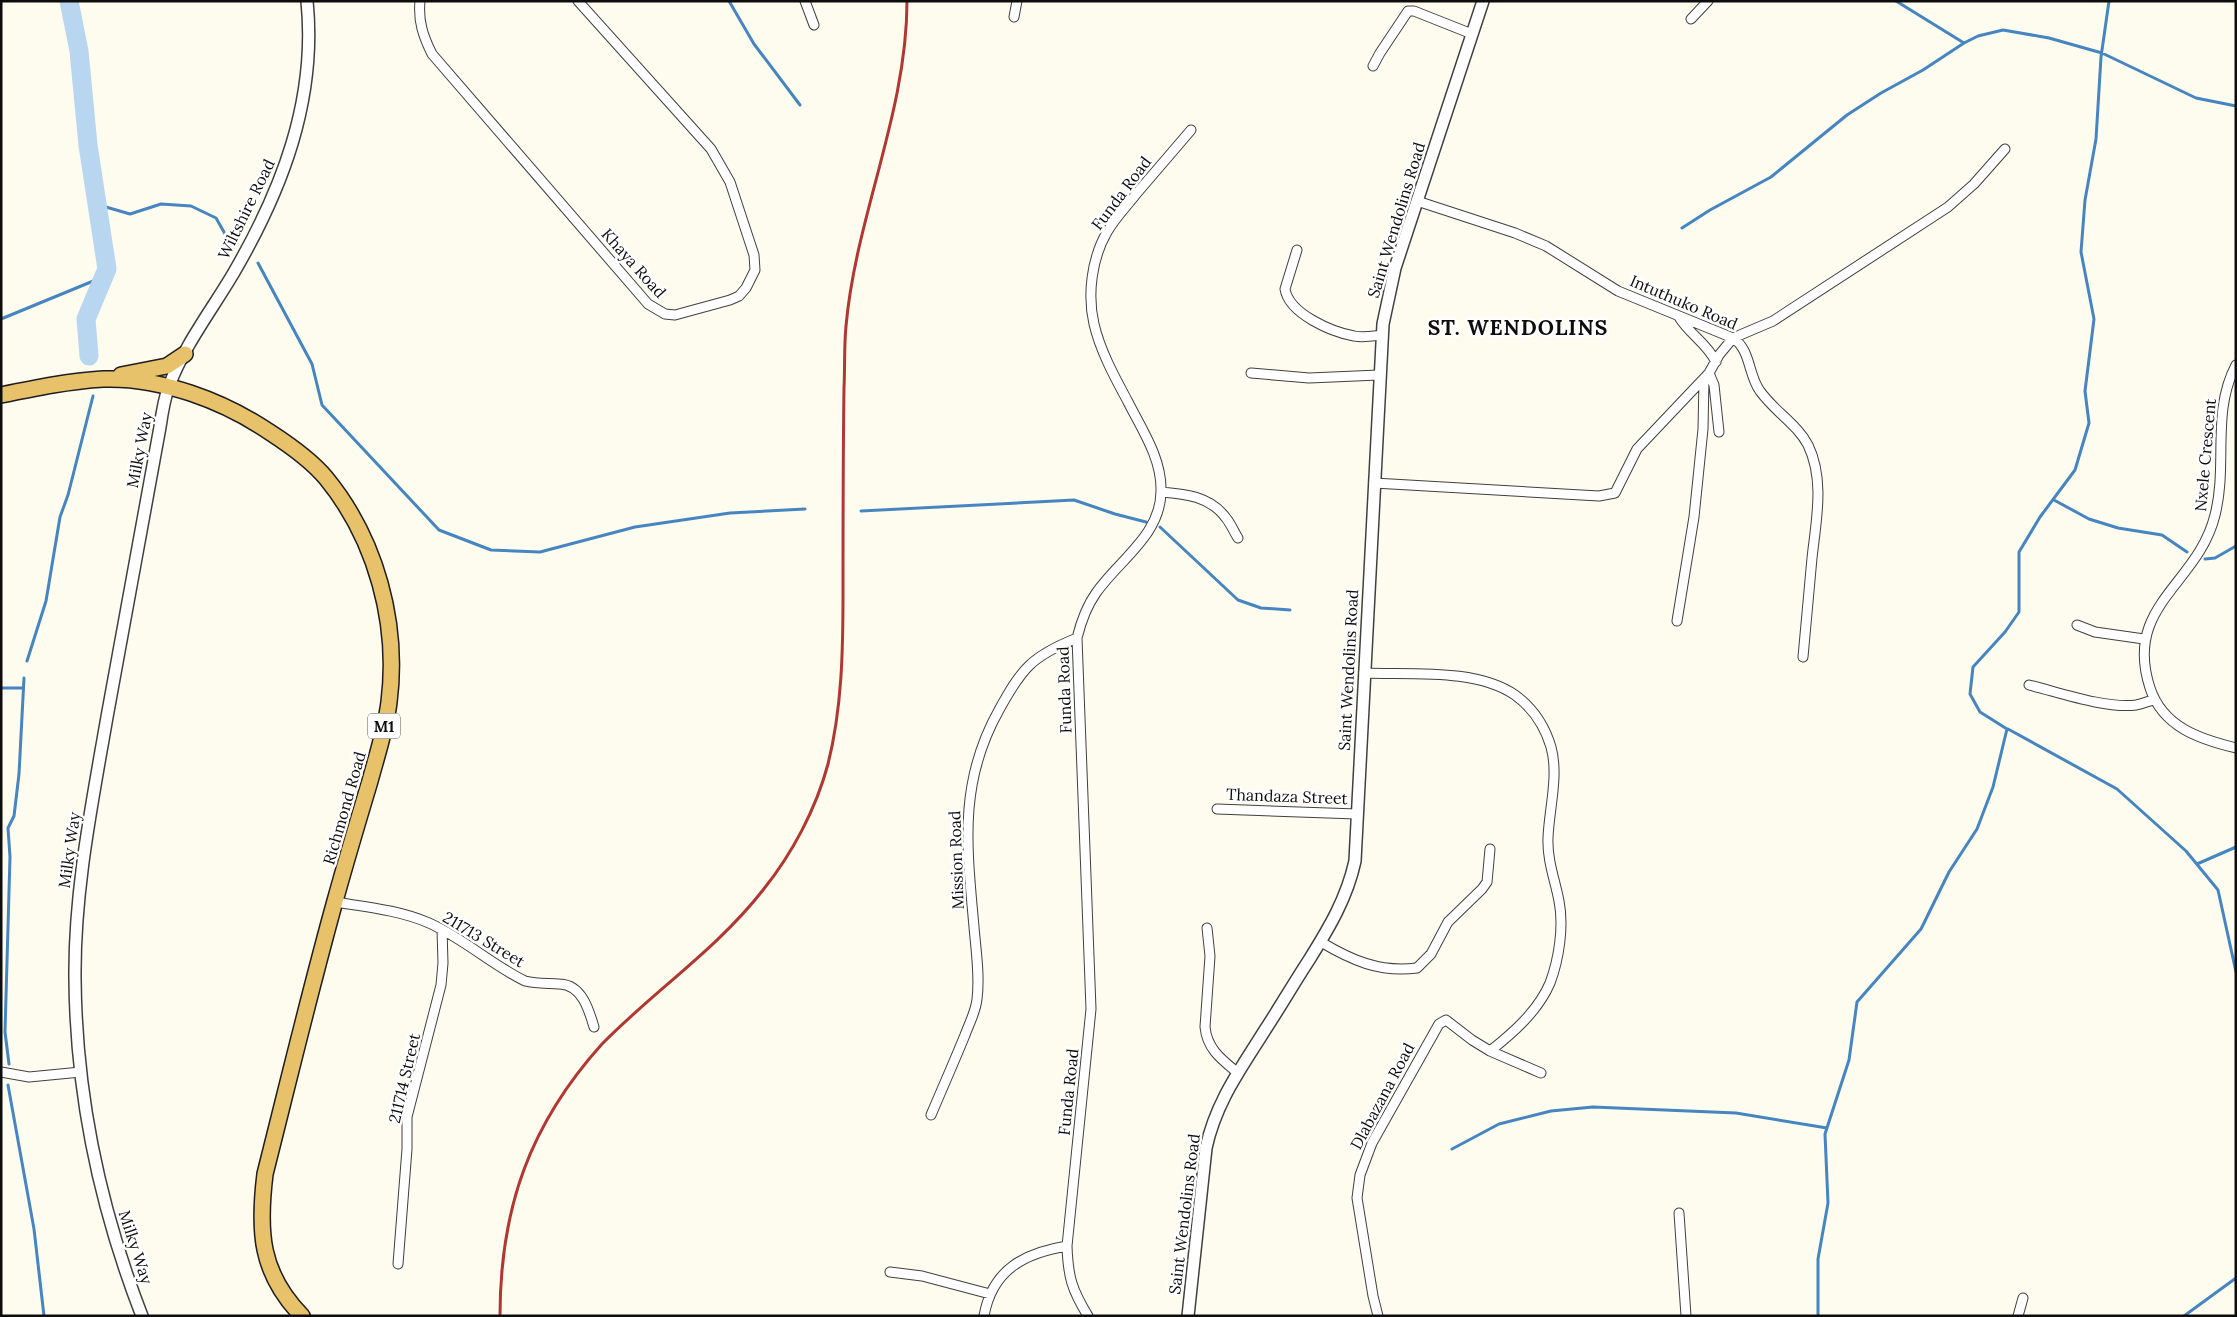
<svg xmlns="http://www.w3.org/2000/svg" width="2237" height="1317" viewBox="0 0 2237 1317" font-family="Lora,serif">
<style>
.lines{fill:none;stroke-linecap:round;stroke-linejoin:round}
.stream{stroke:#4685c0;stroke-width:3}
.river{stroke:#b8d6f0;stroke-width:19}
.minor-casing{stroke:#404040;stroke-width:11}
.tertiary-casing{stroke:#404040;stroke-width:14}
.trunk-casing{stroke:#1e1e1e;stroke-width:18}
.minor{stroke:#fff;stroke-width:9}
.tertiary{stroke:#fff;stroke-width:11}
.trunk{stroke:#e8c26a;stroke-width:15}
.rail{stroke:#b03732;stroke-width:3}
.labels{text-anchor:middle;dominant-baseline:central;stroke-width:5;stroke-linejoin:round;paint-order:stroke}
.shield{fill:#fff;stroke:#565656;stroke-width:1}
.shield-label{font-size:15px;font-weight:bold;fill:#0d0d0d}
.street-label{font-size:16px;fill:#0d0d0d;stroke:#fff}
.district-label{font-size:21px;font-weight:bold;letter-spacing:1px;fill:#0d0d0d;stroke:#fff}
</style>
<rect width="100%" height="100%" fill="#fdfcee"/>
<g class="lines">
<path class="stream" d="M729 1 754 44 800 105
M1896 1 1964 43
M99 205 130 214 161 204 191 206 216 218 233 248
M1682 228 1710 210 1771 177 1847 115 1881 93 1923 70 1964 43 1978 36 2003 30 2049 38 2102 53 2196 98 2236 106
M258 263 312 364 322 405 439 530 491 550 540 552 635 527 730 513 805 509
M1 319 103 277
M2054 500 2089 519 2118 528 2162 535 2187 552
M861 511 1074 500 1115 514 1146 522
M1160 527 1238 600 1261 608 1290 610
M2205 559 2215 558 2236 546
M27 661 46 601 60 517 68 495 93 396
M1 688H23
M2008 729 2117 789 2186 851 2218 890 2236 972
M2197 864 2236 847
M9 1064 5 1032 10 857 8 828 14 816 19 774 24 678
M8 1085 34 1229 44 1316
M1452 1149 1499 1124 1551 1111 1593 1107 1736 1113 1827 1128
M1818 1316V1259L1828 1203 1825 1134 1849 1060 1857 1002 1921 929 1949 872 1977 829 1993 787 2007 729 1980 712 1970 694 1973 667 2005 632 2019 612V552L2040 517 2075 470 2089 423 2085 391 2094 319 2081 252 2085 200 2096 139 2101 57 2109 1
M2184 1316 2236 1278"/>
<path class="river" d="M69 1 79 51 88 145 107 269 86 319 89 356"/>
<g class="minor-casing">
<path id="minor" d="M420 1C418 21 423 36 432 54L648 304 665 314 675 315 730 300 739 296 746 288 755 270 754 255 730 182 711 149 578 1
M805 1 814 25
M1014 17 1017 1
M1691 19 1708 1
M1373 66 1380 53 1408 11H1414L1472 34
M1417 201 1515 233 1546 246 1618 291 1733 338C1751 350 1748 375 1760 391 1774 411 1797 424 1808 445 1825 480 1816 521 1812 558 1809 591 1806 624 1803 657
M1297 250 1285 289C1289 314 1332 332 1354 336 1363 338 1373 336 1382 335
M1679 317C1689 334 1707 343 1716 362
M2236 365C2211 412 2228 465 2215 515 2198 585 2123 605 2150 688 2163 727 2199 739 2236 748
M1251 373 1309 378 1379 375
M1709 373 1714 385 1719 432
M1374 483 1599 496 1615 493 1637 449 1709 373 1719 355 1733 338 1773 321 1948 207 1974 184 2005 149
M1161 492C1185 494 1210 496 1226 518 1231 524 1234 532 1238 538
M1677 621 1694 517 1703 429 1704 379
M2077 625 2095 632 2144 639
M1364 673C1410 675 1476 668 1515 695 1533 708 1545 727 1551 747 1559 776 1549 809 1548 838 1547 860 1555 880 1559 901 1564 926 1559 959 1550 983 1538 1011 1513 1033 1490 1051
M2029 685C2058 692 2106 709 2136 705 2142 704 2148 701 2154 700
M1217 809 1357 814
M335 902C366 907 399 910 429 923 463 938 492 965 525 981 537 984 548 983 560 984 582 985 589 1010 594 1027
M1207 928 1210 956 1205 1027C1207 1049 1222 1060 1238 1073
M1321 942C1351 960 1380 973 1417 968L1431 954 1448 922 1482 889 1487 882 1490 849
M1 1072 29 1077 81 1072
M931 1115C942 1089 954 1062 965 1035 969 1024 976 1011 977 999 980 976 976 951 974 927 967 847 958 783 999 710 1022 668 1032 656 1077 638
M1679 1213 1686 1316
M398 1264 407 1149V1117L441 985 443 963 442 930
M890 1272 922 1276 990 1294
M984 1316C992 1270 1024 1253 1067 1246
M1088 1316C1072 1290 1068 1277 1067 1246L1091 1009 1077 638C1081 622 1086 607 1096 593 1119 560 1161 535 1161 491 1162 458 1141 428 1127 400 1114 376 1100 350 1094 324 1087 294 1092 258 1107 232 1115 218 1127 206 1137 193 1155 172 1173 151 1191 130
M1378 1316 1373 1296 1357 1198 1360 1175 1372 1143 1439 1024 1446 1020 1472 1040 1490 1051 1541 1073
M2018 1316 2023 1298"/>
</g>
<g class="tertiary-casing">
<path id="tertiary" d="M142 1316C100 1208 76 1094 75 979 74 891 92 804 107 717 125 620 142 524 160 427 162 413 164 399 169 386 184 346 211 311 233 274 282 190 317 100 307 1
M1188 1316 1206 1148C1216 1102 1240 1070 1265 1030 1280 1007 1294 983 1309 960 1329 928 1347 898 1355 861L1383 324 1395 268 1483 1"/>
</g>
<g class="trunk-casing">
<path id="trunk" d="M121 375 167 366 185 354
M1 395C35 388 69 381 103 379 161 377 224 401 271 433 291 446 311 460 326 478 376 539 399 623 389 702 386 728 377 755 370 781 358 821 346 861 335 901 310 991 288 1083 265 1174 258 1231 260 1273 302 1316"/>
</g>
<use href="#minor" class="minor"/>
<use href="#tertiary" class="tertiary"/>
<use href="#trunk" class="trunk"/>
<path class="rail" d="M500 1316C500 1208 530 1124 602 1044 654 991 717 949 763 890 792 854 816 809 828 764 842 708 843 651 843 594 843 525 843 457 844 388 845 368 844 346 846 326 856 215 907 113 907 1"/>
</g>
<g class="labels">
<rect class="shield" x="368" y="713.5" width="32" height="25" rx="4"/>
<g class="shield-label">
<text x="384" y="726">M1</text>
</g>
<g class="street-label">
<text transform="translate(1121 193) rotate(-53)">Funda Road</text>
<text transform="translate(246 209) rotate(-64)">Wiltshire Road</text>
<text transform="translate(1396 220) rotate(-73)">Saint Wendolins Road</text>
<text transform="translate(634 263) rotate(48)">Khaya Road</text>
<text transform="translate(1684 302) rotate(23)">Intuthuko Road</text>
<text transform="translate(139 450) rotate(-79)">Milky Way</text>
<text transform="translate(2205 455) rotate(-85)">Nxele Crescent</text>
<text transform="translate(1348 670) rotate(-87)">Saint Wendolins Road</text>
<text transform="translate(1064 690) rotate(-92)">Funda Road</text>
<text transform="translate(1287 796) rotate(2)">Thandaza Street</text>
<text transform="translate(344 808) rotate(-74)">Richmond Road</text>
<text transform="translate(69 850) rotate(-82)">Milky Way</text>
<text transform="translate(956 860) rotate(-92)">Mission Road</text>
<text transform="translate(484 939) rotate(31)">211713 Street</text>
<text transform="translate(404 1078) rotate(-77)">211714 Street</text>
<text transform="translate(1068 1092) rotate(-84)">Funda Road</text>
<text transform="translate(1382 1096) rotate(-62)">Dlabazana Road</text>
<text transform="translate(1184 1214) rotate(-83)">Saint Wendolins Road</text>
<text transform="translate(136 1247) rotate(72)">Milky Way</text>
</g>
<g class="district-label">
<text x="1518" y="327">ST. WENDOLINS</text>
</g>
</g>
<rect width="2237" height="1317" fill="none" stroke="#0d0d0d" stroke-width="5"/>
</svg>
